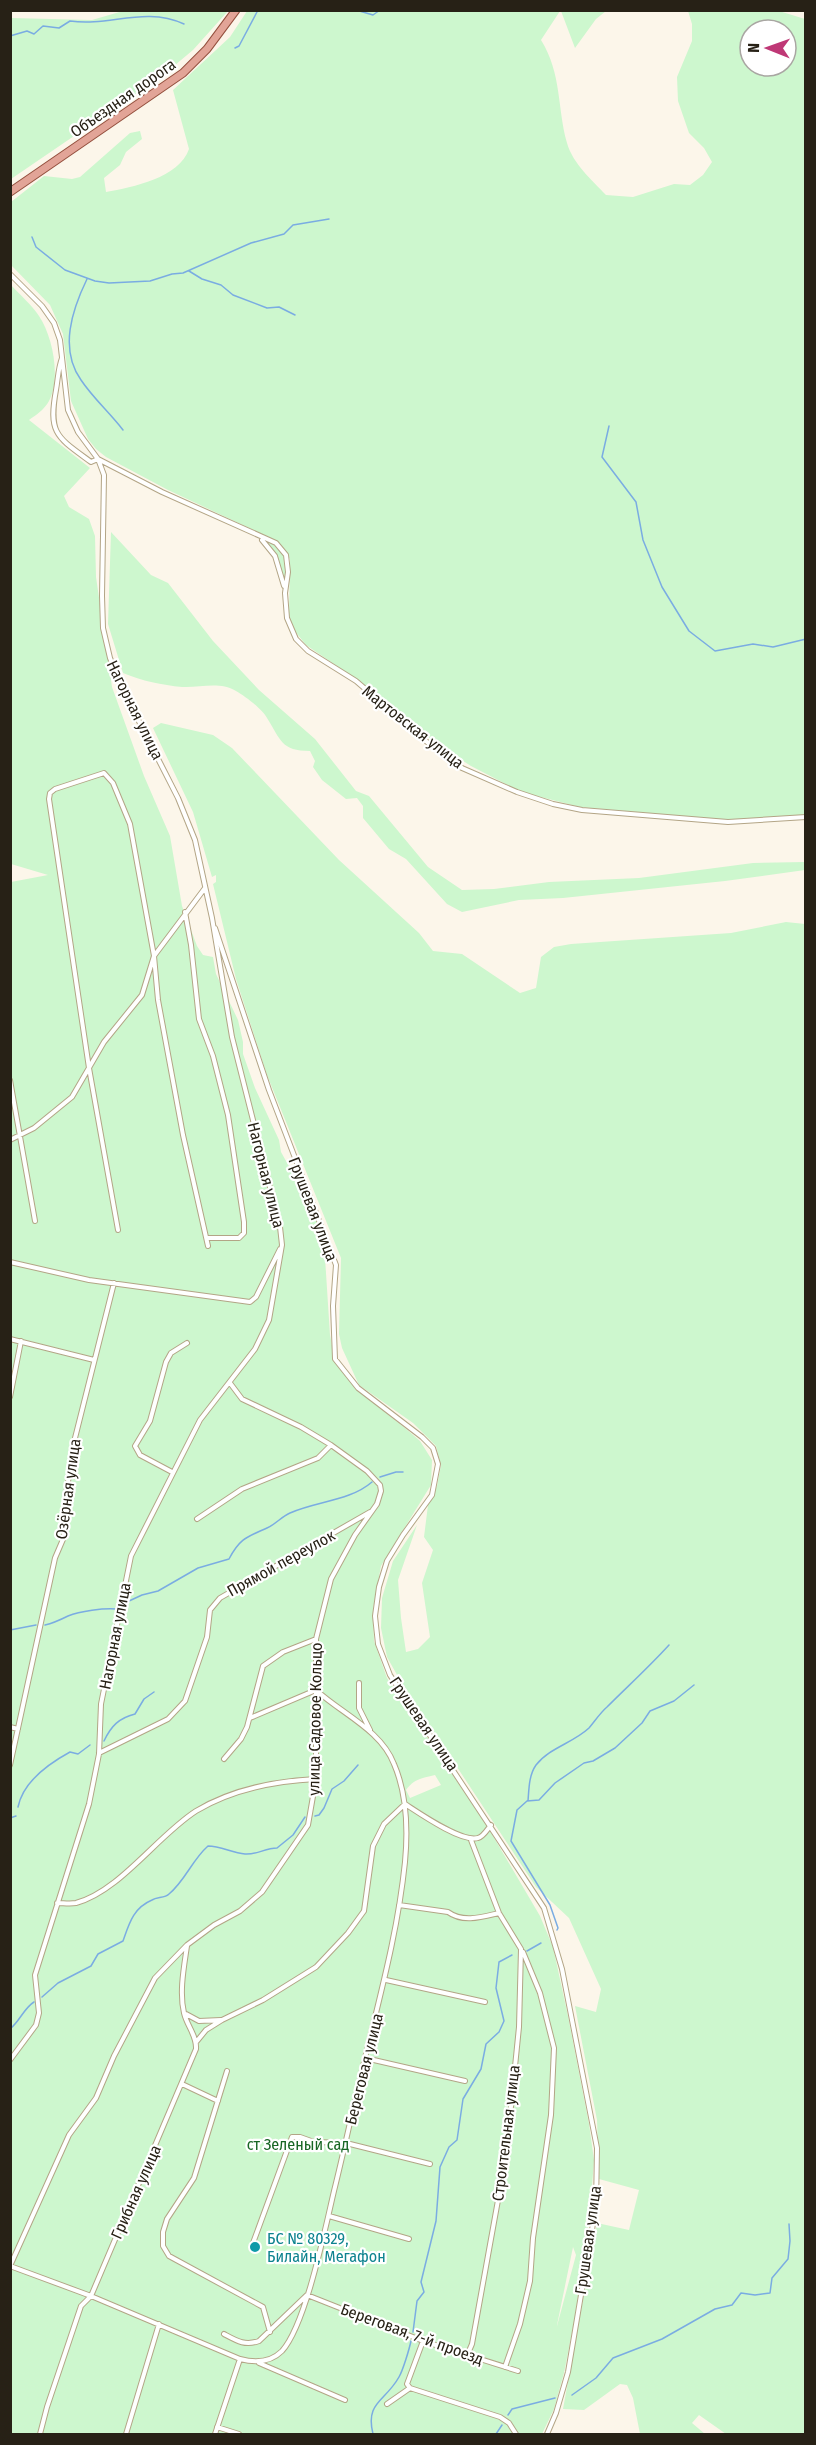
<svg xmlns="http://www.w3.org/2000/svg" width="816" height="2445" viewBox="0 0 816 2445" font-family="'Fira Sans Condensed',sans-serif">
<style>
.green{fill:#cdf7ce;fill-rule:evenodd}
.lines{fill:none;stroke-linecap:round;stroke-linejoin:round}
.stream{stroke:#7aace2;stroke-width:1.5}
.minor-casing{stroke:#b3a586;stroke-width:6}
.primary-casing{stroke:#944f3d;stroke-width:9}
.minor{stroke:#fff;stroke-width:4}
.primary{stroke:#e2a497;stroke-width:7}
.culture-dot{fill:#0f9aa8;stroke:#fff;stroke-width:2}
.labels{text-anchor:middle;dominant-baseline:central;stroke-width:4.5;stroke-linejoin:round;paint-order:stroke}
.street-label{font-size:16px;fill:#272116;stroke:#fff}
.park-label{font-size:16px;fill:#186624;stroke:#fff}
.culture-label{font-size:16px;fill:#0d838f;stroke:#fff;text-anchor:start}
</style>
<rect width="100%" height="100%" fill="#fcf6ea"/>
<path class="green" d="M123 11H228L193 50 162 76 11 179V18L92 20Z
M247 11H560L541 40C562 74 557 107 567 143 573 164 592 180 606 195L633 197 674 184 690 185 703 175 712 162 704 148 689 133 678 101 677 77 692 41V24L688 11H779L805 19V815L728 820 580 807 521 792 471 766 438 745 359 681 306 645 294 630 289 616 290 559 277 541 168 490 106 457 96 449 88 439 71 401 63 334 50 305 11 265V202L44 176 72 179 80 177 130 133 140 131 142 139 126 152 120 165 104 178 106 192C133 187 179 178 189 149L173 90 230 37ZM750 30H786V66H750Z
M561 11H606L596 19 575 48Z
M11 285C20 295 32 305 39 316 53 337 61 378 49 401 44 410 36 415 29 420L90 468 64 496 69 507 89 519 95 536 96 577 112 687 144 776 170 836 182 906 197 946 203 955 213 957 216 974 238 1020 243 1042V1054L255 1088 279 1140 281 1152 310 1204 324 1242 330 1335 335 1362 356 1389 405 1428 420 1441 432 1460 431 1485 381 1566 373 1609 374 1641 387 1678 486 1824 540 1916 553 1947 568 2016 589 2124 594 2160 590 2213 575 2317 564 2373 554 2409 542 2434H11L10 878 11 882 48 875 11 864ZM435 1775 441 1785 410 1798 406 1790C414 1779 422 1778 435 1775ZM573 2247 576 2255 557 2326V2325Z
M111 532 151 575 168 583 213 641 259 690 315 739 356 791 369 796 428 867 462 890 494 889 549 882 639 878 753 863 805 862V870L725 881 563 898 519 900 462 912 447 904 406 859 389 849 363 818V806L357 798 346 799 322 780 313 767 315 761 310 751C281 751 281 740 267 718 262 709 245 696 236 691 219 681 200 688 182 687 162 685 142 681 123 673L108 624Z
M264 540 274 544 286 555 287 572 285 582 278 560Z
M161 723 213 735 232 748 339 860 419 933 433 951 462 954 520 993 536 988 541 957 554 947 571 944 731 933 786 922 805 924V2434H726L699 2415 692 2423 705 2434H640L633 2398 627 2385 620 2384 584 2410 563 2409 597 2223 629 2230 639 2190 599 2179 597 2120 575 2006 596 2012 601 1989 569 1918 536 1887 401 1682 387 1657 381 1628 382 1598 393 1561 417 1525 398 1580 401 1618 406 1652 418 1649 430 1637 422 1583 433 1550 424 1537 428 1505 437 1486 441 1465 436 1446 413 1423 359 1385 342 1348 339 1334 341 1258 267 1075 236 979 213 884 216 882V875L212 877 193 812 153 728Z"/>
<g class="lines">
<path class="stream" d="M356 10 373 15 380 10
M10 36 27 31 34 34 43 26 59 28 70 21C110 27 144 6 184 24
M235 48 239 46 258 10
M32 237 36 247 65 270 95 281 109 283 150 281 172 274 183 273 251 243 284 234 293 225 329 219
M189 271 202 279 221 285 233 295 267 308 279 307 295 315
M87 279C72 310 59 349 81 380 93 398 110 413 123 430
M609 426 602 457 636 502 643 540 662 587 689 631 715 651 753 644 773 647 806 639
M380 1477 396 1472H403
M126 1605 129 1601 142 1595 158 1591 198 1568 229 1559C240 1538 247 1537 267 1528 276 1524 281 1517 290 1513 317 1501 350 1501 372 1482
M45 1625C54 1623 60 1620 68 1616 80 1611 104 1608 116 1609
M10 1630 36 1625
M104 1741C111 1726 119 1718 135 1714L144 1699 154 1692
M528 1801C529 1788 529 1775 536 1765 549 1748 573 1743 589 1728 595 1721 600 1713 607 1707 628 1686 649 1667 669 1645
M18 1807C23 1782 48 1764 70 1752L78 1754 90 1745
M315 1816 319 1815 324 1808 332 1789 344 1781 358 1765
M10 1818 16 1816
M557 1930 558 1928 550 1905 511 1841 517 1810 527 1801 539 1800 555 1783 584 1763 593 1761 615 1748 642 1723 650 1711 674 1701 694 1685
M527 1951 541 1943
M42 1997 58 1983 91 1966 98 1954 123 1941C129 1924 133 1908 152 1900 157 1897 165 1898 169 1894 185 1881 192 1860 208 1846 221 1846 232 1853 245 1854 257 1855 265 1848 277 1848L293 1835 305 1817
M10 2029C20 2021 24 2008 34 2002
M413 2332 417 2301 424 2292 421 2282 436 2221 440 2167 449 2147 457 2140 463 2099 481 2069 486 2044 499 2032 504 2021 496 1988 499 1962 512 1955
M572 2395 596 2378 613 2358 662 2339 715 2309 732 2305 741 2293 755 2295 770 2293 772 2278 788 2259 790 2241 789 2224
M508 2415 512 2409 555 2398
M373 2434C365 2402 385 2402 399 2377 403 2370 409 2350 411 2341
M496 2434 502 2425"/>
<g class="minor-casing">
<path id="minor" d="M10 274 42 306 54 323 60 340 68 410 78 432 98 459 162 492 276 543 286 555 288 572 285 593 287 618 296 639 308 651 356 681 434 748 462 768 517 792 553 804 582 810 728 822 806 817
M262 540 275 556 284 586
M185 912 191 945 199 1019 213 1056 228 1115 244 1222V1233L239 1238H207
M215 928 269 1090 336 1265 333 1306 335 1359 358 1388 422 1437 433 1448 438 1464 432 1495 403 1535 387 1561 379 1587 375 1616 378 1644 390 1675 544 1908 562 1969 597 2148 596 2206 568 2372 556 2413 547 2434
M10 1080 35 1221
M10 1140 34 1128 72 1097 104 1042 142 995 154 956 205 888
M118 1230 89 1068 49 799 50 793 55 789 104 773 113 783 130 824 154 956 158 1000 183 1135 208 1246
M10 1262 89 1280 250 1302 256 1297 280 1249
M10 1339 94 1360
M10 1397 21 1341
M172 1472 140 1455 135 1446 150 1421 166 1362 171 1353 187 1343
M197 1519 242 1489 318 1458 331 1445
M359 1683V1708L370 1730
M10 1727 18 1729
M99 1753 168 1719 185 1701 207 1637 210 1610 220 1598 370 1512
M224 1759 241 1739 247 1727 263 1666 283 1652 316 1639
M10 1765 55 1558 64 1537 66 1495 74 1442 114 1283
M57 1903C63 1903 70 1904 76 1903 120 1891 157 1836 196 1811 231 1790 276 1781 316 1779
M399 1905 448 1912C463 1923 482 1917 499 1913
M386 1980 485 2002
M186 2014 199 2021 221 2020
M197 2041 206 2030 222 2020 263 2000 316 1967 348 1933 364 1911 373 1846 384 1824 405 1804C419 1813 462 1843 478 1838 483 1837 487 1830 491 1825
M365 2058 465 2081
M10 2060 36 2025 39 2013 35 1975 89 1804 99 1754 101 1704 131 1556 200 1420 255 1349 269 1320 282 1245 280 1227 232 1037 212 918 195 840 178 798 123 690 110 658 103 628 102 596 104 475 98 459 91 462C57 437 48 434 56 390 58 379 58 369 62 358
M227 2071 194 2178 167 2219 163 2232V2246L169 2256 263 2307 270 2332
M182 2084 218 2101
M329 2216 409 2239
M253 2243 292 2137H300L314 2142 346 2143 430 2164
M10 2266 69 2135 96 2098 114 2056 155 1978 187 1945 214 1925 240 1911 262 1892 308 1825 316 1779V1639L331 1579 355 1535 377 1504 381 1491 380 1485 367 1471 331 1445 301 1427 242 1399 230 1383
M10 2266 91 2296 240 2359
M224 2334C237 2341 245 2346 259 2341L307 2295 423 2341 518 2371
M423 2341 407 2384 410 2388 500 2417 509 2423 516 2434
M463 2353 469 2351 472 2344 506 2156 519 2027 521 1949 499 1913 471 1840
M259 2363 345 2400
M505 2367 520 2324 530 2281 533 2238 551 2115 554 2048 540 1993 523 1952
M387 2404 410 2388
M217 2427 239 2434
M40 2434 47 2407 81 2306 91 2296 196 2049C197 2036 187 2026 184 2013 179 1992 184 1967 187 1946
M126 2434 159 2324
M215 2434 240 2359C255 2363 270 2363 282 2351 306 2324 325 2229 334 2191 345 2147 354 2103 365 2058 381 1992 398 1930 405 1862 408 1830 407 1794 394 1764 381 1730 342 1714 316 1690L250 1718"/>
</g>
<g class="primary-casing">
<path id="primary" d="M10 192 183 73 207 49 236 10"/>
</g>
<use href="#minor" class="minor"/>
<use href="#primary" class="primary"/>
</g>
<circle class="culture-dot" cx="255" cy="2247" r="6"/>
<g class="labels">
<g class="street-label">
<text transform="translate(123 98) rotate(-35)">Объездная дорога</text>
<text transform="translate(135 710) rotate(64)">Нагорная улица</text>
<text transform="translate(413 727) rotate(38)">Мартовская улица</text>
<text transform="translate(266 1175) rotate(76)">Нагорная улица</text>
<text transform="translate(313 1209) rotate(69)">Грушевая улица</text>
<text transform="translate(68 1489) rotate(-82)">Озёрная улица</text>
<text transform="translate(281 1563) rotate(-29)">Прямой переулок</text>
<text transform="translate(115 1636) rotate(-79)">Нагорная улица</text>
<text transform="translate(315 1719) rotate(-89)">улица Садовое Кольцо</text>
<text transform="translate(424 1724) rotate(56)">Грушевая улица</text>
<text transform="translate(364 2069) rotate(-76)">Береговая улица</text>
<text transform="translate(506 2133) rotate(-83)">Строительная улица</text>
<text transform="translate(136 2192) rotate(-66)">Грибная улица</text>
<text transform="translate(588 2240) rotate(-82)">Грушевая улица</text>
<text transform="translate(412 2334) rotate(20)">Береговая, 7-й проезд</text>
</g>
<g class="park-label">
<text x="298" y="2144">ст Зеленый сад</text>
</g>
<g class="culture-label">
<text x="267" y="2238">БС № 80329,<tspan x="267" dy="18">Билайн, Мегафон</tspan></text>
</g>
</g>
<rect width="816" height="2445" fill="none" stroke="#272116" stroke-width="24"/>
<g transform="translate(768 48) rotate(271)"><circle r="28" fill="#ffffff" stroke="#a9a6a2" stroke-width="1.5"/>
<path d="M0-4.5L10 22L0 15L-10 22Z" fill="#bf3876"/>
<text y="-9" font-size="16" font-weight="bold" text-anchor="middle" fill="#272116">N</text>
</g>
</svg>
